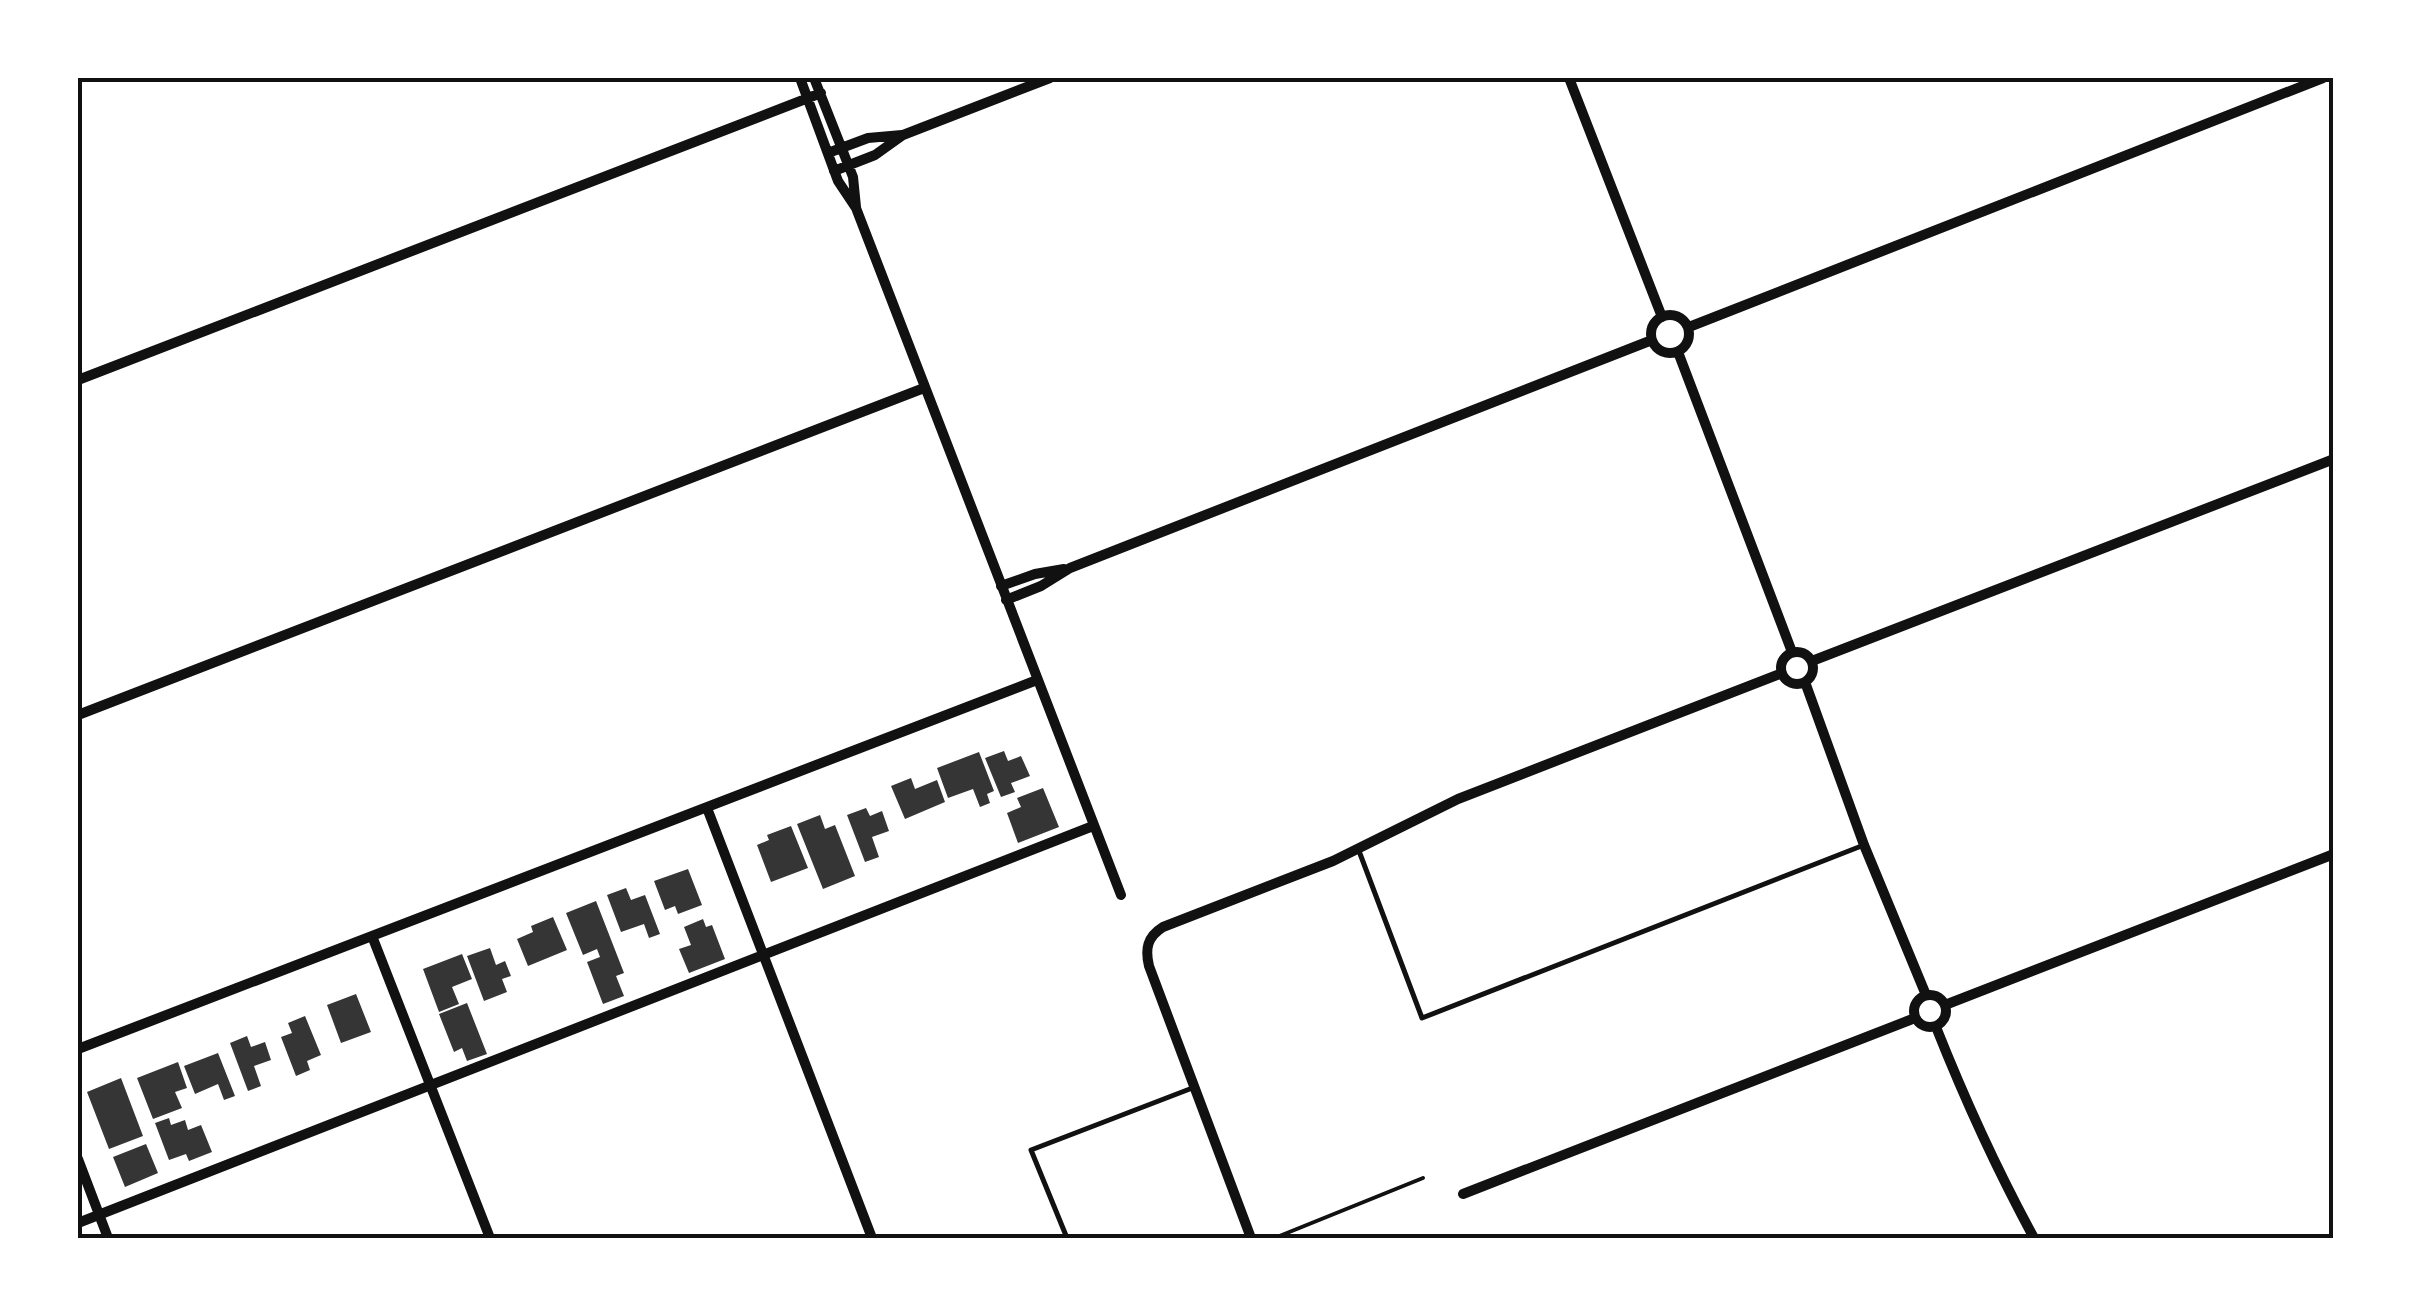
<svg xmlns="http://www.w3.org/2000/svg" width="2411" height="1316" viewBox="0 0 2411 1316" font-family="'PT Sans Narrow',sans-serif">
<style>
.building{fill:#353535}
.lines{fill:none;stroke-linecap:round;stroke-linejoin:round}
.path{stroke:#111;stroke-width:4}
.service{stroke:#111;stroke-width:5}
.minor{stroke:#111;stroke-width:10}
.neatline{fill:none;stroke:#111;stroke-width:4}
</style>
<rect width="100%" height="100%" fill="#fff"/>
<path class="building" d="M1004 751 1008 761 1021 756 1030 776 1011 783 1015 792 1001 797 985 758Z
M979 752 994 791 987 794 990 803 980 807 973 789 948 798 937 768Z
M911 778 915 789 937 780 945 802 905 819 891 786Z
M1043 788 1059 827 1018 843 1007 813 1021 807 1017 798Z
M866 808 870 816 882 811 889 831 872 837 879 857 865 862 847 815Z
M820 815 825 829 835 825 855 876 823 889 797 824Z
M791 826 808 868 771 882 757 845 769 840 767 835Z
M688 869 702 905 678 914 675 906 665 910 654 881Z
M626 888 631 900 645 895 660 934 649 938 644 924 621 932 607 895Z
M596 901 624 973 616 976 624 996 603 1004 587 962 600 957 597 949 583 955 566 913Z
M553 917 567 950 528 966 517 939 533 932 531 926Z
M703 919 706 927 712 925 725 959 689 973 679 949 691 945 684 927Z
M490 948 496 965 505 961 511 976 502 979 507 992 484 1001 467 956Z
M462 954 472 979 452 987 459 1004 439 1012 423 969Z
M356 994 371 1032 341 1043 327 1005Z
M467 1003 487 1054 467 1061 462 1048 454 1052 439 1014Z
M305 1016 321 1055 307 1061 310 1070 296 1076 281 1037 292 1033 288 1023Z
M247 1036 251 1047 265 1042 271 1060 254 1066 261 1086 248 1091 230 1043Z
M218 1053 235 1096 224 1100 218 1084 195 1094 184 1066Z
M178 1062 187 1088 175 1092 182 1108 153 1119 137 1078Z
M121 1078 143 1136 109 1149 87 1092Z
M169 1118 171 1125 185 1120 188 1130 201 1125 212 1152 189 1161 186 1154 169 1160 155 1123Z
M146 1144 158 1173 125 1187 113 1157Z"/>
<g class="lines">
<path class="path" d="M1277 1237 1423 1178"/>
<path class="service" d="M1359 851 1422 1018 1864 845
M1067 1238 1031 1150 1195 1087"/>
<path class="minor" d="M800 78 838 181 856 208 1121 895
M814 78 853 177 856 207
M1569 78 1662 317
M828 153 868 138 902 135
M834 171 875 155 903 135 1050 78
M1651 334a19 19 0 1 1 38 0a19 19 0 1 1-38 0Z
M1689 327 2323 78
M1678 352 1792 652
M78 380 821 93
M1001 586 1035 574 1064 569
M1006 600 1041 586 1070 568 1652 340
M1781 668a16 16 0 1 1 32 0a16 16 0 1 1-32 0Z
M1812 661 2334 459
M1805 682 1864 845 1926 995
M78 715 924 388
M707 808 872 1238
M372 936 490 1238
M1914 1011a16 16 0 1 1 32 0a16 16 0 1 1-32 0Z
M1945 1005 2334 854
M1936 1027C1965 1100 1997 1170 2034 1238
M78 1049 1037 680
M78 1159 108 1238
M1463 1194 1915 1018
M78 1223 1093 826
M1251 1238 1149 966C1145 949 1147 937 1163 927L1333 861 1458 799 1782 673"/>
</g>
<rect width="2411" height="1316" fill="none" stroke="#ffffff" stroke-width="160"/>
<rect x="80" y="80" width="2251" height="1156" class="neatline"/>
</svg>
